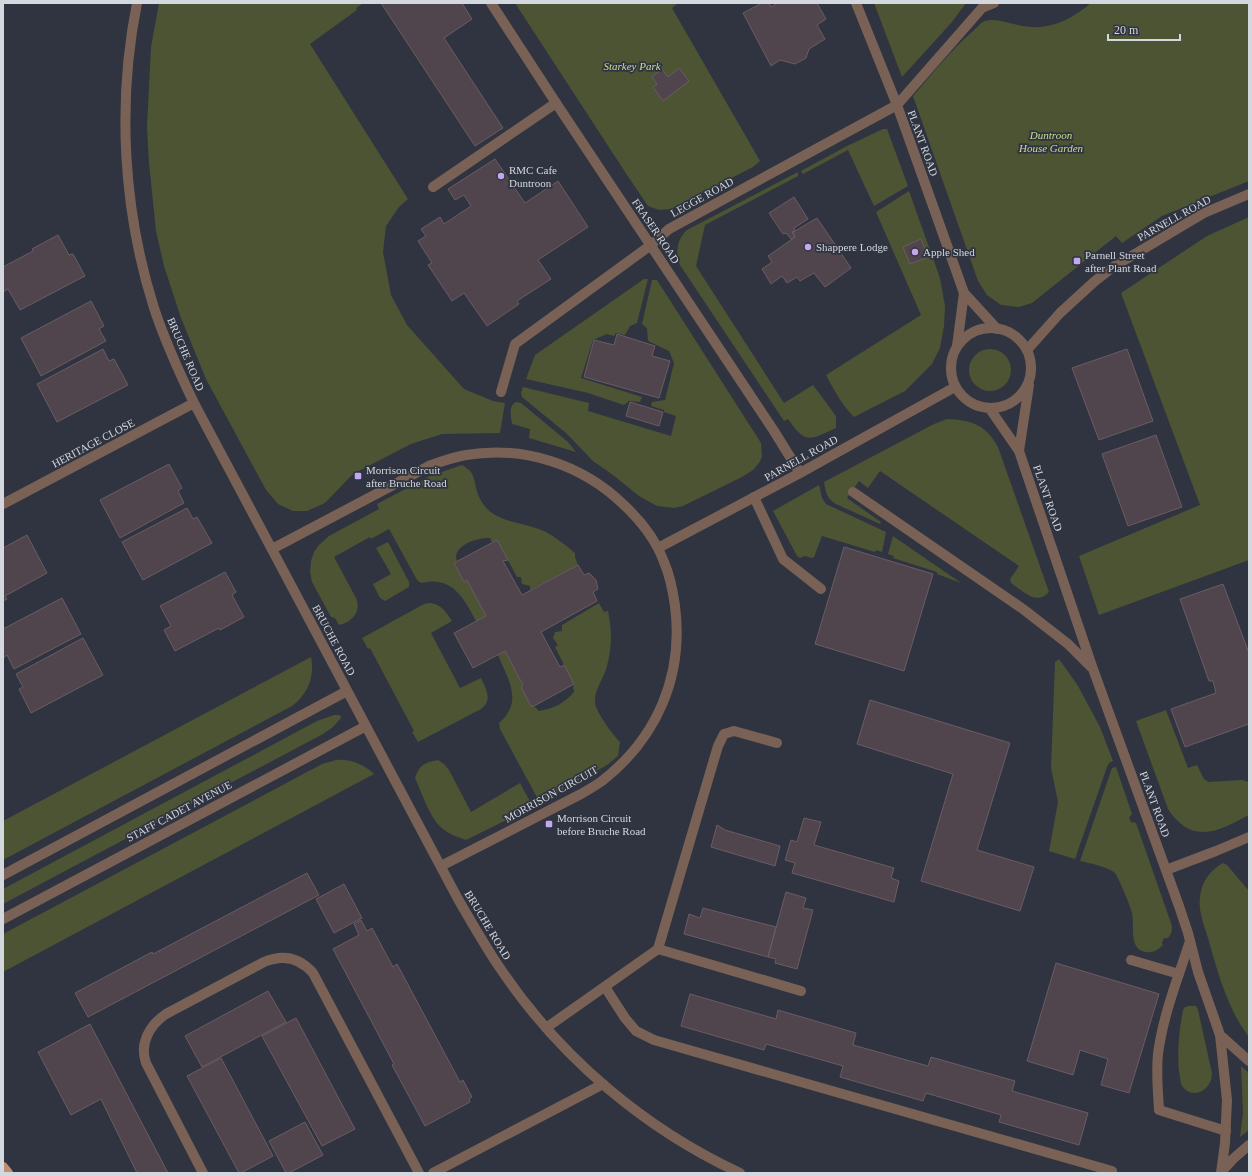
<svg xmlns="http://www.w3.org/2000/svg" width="1252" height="1176" viewBox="0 0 1252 1176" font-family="Georgia,serif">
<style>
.green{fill:#4c5434}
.building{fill:#51454d;stroke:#6a5c64}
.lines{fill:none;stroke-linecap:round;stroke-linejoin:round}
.lane{stroke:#796255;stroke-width:10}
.street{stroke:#796255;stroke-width:10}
.primary{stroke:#bc8e74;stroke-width:10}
.poi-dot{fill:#c4a7f1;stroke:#2f3440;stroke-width:1.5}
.labels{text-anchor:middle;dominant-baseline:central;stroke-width:3.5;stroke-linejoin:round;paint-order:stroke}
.park-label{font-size:11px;font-style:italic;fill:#cadf8c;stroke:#2f3440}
.street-label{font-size:11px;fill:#d3d7de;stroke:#2f3440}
.poi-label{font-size:11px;fill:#d3d7de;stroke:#2f3440;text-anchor:start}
</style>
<rect width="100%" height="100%" fill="#2f3440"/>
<path class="green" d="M159 3H364L356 8 357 10 310 44 408 199 399 207 386 226 383 252 391 295 407 325 464 389 493 401 505 403 500 433 442 434 411 444 353 474 325 503 307 511H293L278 504 266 490 206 379 181 318 164 266 156 231 149 163 147 127 151 47Z
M515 3H678L672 8 760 161 753 167 671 209 659 210 648 206 627 175Z
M874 3H966L952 22 902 77Z
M1091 3H1249V181L1162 216 1122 243 1116 236 1032 303 1019 307 1001 305 987 295 978 281 913 96C932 74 951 50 973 31 977 28 981 22 985 21 996 18 1007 23 1018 25 1047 32 1069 21 1091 3Z
M883 129H887L908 186 874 206 848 150 803 174 801 171 847 146Z
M798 172V176L705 225 696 266 784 403 813 385 836 416V428C810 440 806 445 788 419L784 421 680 265C675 252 677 239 687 230Z
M909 191 940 278 945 306 944 326 940 348 932 364 905 391 854 417C842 405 834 390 826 375L921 315 876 212Z
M1249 217V560L1099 615 1079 556 1200 505 1121 293 1207 236Z
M644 279H648L637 323 630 326 625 335 616 333 614 336 607 334 593 340 581 378 642 397 640 402 629 401 624 405 588 393 526 379 535 355Z
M652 280H657L761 443 762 457 759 463 753 470 742 477 683 506 674 508 657 506 639 496 613 475 593 461 566 433 522 397 521 393 523 387 589 403 588 411 671 436 676 416 664 412V410L651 406 652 402 665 400 674 363 669 351 648 341 647 328 642 324Z
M969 370a21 21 0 1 1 42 0a21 21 0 1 1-42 0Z
M516 402 521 403 568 442 576 452 529 438 530 429 512 424C511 417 508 406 516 402Z
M947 419C972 420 986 425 998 447L1049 592C1036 606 1023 591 1011 583L1010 579 1019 566 880 471 868 488 859 481 847 498 881 522 880 524 838 505C827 499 826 494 824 482L934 424Z
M462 465C476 473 473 478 477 491 479 499 485 508 492 513 505 522 522 523 536 528 551 533 563 543 575 553V557L578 565 530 590V586L522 584 521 577H517L497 540 492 542 490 538C478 537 451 546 457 561L454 563 464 582 467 580 486 616 476 621C464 598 452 575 421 583L417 580 389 529 371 539 370 537 334 557 356 598C362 611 352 622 339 625L335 618 331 617 312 582 310 572 311 561 314 552 319 545 329 536 379 509 377 504 430 476Z
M819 485 822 498 826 504 886 532 882 552 876 550 875 552 822 536 814 557 812 558 805 556 800 558 797 556 773 511Z
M893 536 961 583 937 574V572L893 558 894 556 888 554Z
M388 542 409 582V587L385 601 380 598 373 584 391 574 376 548Z
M430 603C441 604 446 612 452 621L431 633 460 688 481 678C486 689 493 700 481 709L418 742 412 732 414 731 370 648 368 649 362 638 424 604Z
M599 603 604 612 608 611C612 629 612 648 607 666 604 679 594 689 595 703 596 712 613 735 620 742L618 756 607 765 540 803 500 729 499 723C524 701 508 680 498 655L505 651 523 685 521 687 531 706H534L539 711C555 708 563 704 574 692L573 687 574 685 555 647 558 645 553 638 555 632 562 631V625Z
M311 657C315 676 308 694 292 706L3 860V821Z
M1059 659 1078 686 1100 727 1113 761 1109 763 1107 767 1075 859 1049 851 1058 802 1051 768 1055 662Z
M1166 710 1188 768 1197 765 1204 779 1208 782 1242 780 1249 782V815C1229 825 1207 840 1185 827 1178 822 1172 816 1168 809L1136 721Z
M334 715H340L341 718 333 727 323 734 3 904V889L317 721Z
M336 760C350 759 364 764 374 774L3 972V934L322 764Z
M438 760 444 764 449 770 471 812 520 783 533 807 466 840C458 837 450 835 443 829 430 819 422 793 415 778 420 764 424 763 438 760Z
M1116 767 1132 814 1129 818 1131 822 1136 823 1171 923C1173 929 1172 933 1168 938H1164L1162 943 1163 945C1158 950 1153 953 1146 952 1128 950 1135 925 1132 913 1131 907 1118 877 1115 873 1108 867 1089 863 1080 861L1112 768Z
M1223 863 1227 865 1249 891V1037C1243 1028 1237 1020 1233 1011 1222 988 1215 963 1208 938 1204 925 1198 910 1200 897 1202 880 1210 871 1223 863Z
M1188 1006H1196L1198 1010 1212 1073C1212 1092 1190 1101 1181 1084 1180 1080 1180 1075 1179 1072 1177 1051 1179 1031 1183 1010L1185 1007Z
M1241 1066 1249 1073V1130L1240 1137 1243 1113Z"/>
<path class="building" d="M381 3H462L472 19 444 38 503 128 475 146Z
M762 3H769L771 7 778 3H817L826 19 817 25 825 39 809 49 806 58 795 64 780 60 771 66 743 13Z
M679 68 689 81 663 101 653 87 657 84 652 77 662 69 668 77Z
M495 159 525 203 558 181 588 227 538 260 551 279 517 301 519 304 487 326 464 293 452 301 428 265 432 263 418 241 426 236 421 229 440 217 444 224 471 206 464 195 455 200 448 189Z
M794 197 808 219 794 228 795 231 792 232 795 237 791 239 786 233 783 234 769 213Z
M817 218 851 268 825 287 814 273 800 281 797 277 787 283 782 276 771 284 762 269 772 262 768 256 795 237 793 233 795 231Z
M58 235 69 255 73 254 85 276 20 310 8 289 3 292V267L33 251 32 249Z
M921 239 928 257 910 264 903 247Z
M91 301 104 326 99 329 106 341 41 376 21 338Z
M617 334 655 346 652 356 670 361 659 398 584 377 594 340 614 345Z
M103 349 109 361 114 359 128 385 57 422 37 384Z
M1127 349 1153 421 1099 440 1072 368Z
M630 402 663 412 659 426 626 416Z
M1156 435 1182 507 1128 526 1102 454Z
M169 464 182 488 178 491 184 503 120 538 100 500Z
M187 508 193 519 197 517 212 543 143 580 122 542Z
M27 535 47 573 5 596 7 599 3 601V548Z
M497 540 508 560 503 561 522 595 578 565 584 575 589 573 596 580 598 589 593 592 597 601 541 632 560 667 564 665 574 684 534 706H531L521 687 523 685 505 651 473 668 454 633 486 616 467 580 464 582 454 563Z
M844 547 933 574 904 671 815 644Z
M225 572 236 592 232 595 244 617 220 630 219 628 175 651 164 630 171 626 160 606Z
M1223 584 1249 653V724L1185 747 1171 709 1216 693 1213 681H1209L1180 599Z
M62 598 81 634 14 669 7 655 3 658V629Z
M83 638 103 675 31 713 19 689 23 687 16 674Z
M870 700 1010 743 977 850 1034 867 1020 911 921 881 953 774 857 744Z
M804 818 821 822 814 845 894 868 891 878 899 881 894 902 792 873 795 863 785 860 791 840 797 842Z
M717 825 725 830 780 846 775 866 711 847Z
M307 873 319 895 88 1017 75 993 152 952 153 954Z
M344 884 362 918 334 933 316 899Z
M786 892 806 898 803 908 813 910 797 969 775 963 776 959 768 957Z
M703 908 776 927 768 957 684 934 689 914 700 918Z
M361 920 367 931 372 928 393 967 397 964 460 1082 463 1080 472 1097 469 1099 470 1102 425 1126 392 1065 394 1064 333 949 359 935 354 924Z
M1056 963 1159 994 1129 1093 1101 1085 1108 1059 1080 1050 1073 1075 1027 1061Z
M268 991 286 1022 202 1067 185 1036Z
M690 994 776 1019 778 1010 856 1033 853 1045 928 1066 931 1057 1015 1081 1012 1091 1088 1113 1079 1145 999 1122 1001 1115 926 1093 923 1101 840 1077 843 1066 766 1044 764 1050 681 1026Z
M296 1018 355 1129 322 1146 262 1036Z
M90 1024 168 1173H137L101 1099 71 1115 38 1052Z
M221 1058 273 1156 241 1173H239L187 1076Z
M305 1122 323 1155 289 1173H286L269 1141Z"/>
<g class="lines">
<path class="lane" d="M433 187 556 103
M754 497 783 559 821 589
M1190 941C1178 978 1163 1015 1158 1054 1156 1073 1158 1091 1159 1110L1226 1131
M658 949 801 991
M1131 960 1179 974
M605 987 625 1018 636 1031 654 1040 1112 1171
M203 1173 146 1063C139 1043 150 1025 166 1014L264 962C283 954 299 957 313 973L419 1173
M433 1173 603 1084"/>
<path class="street" d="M137 3C117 103 123 210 154 308 165 341 179 372 194 403L458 899C472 923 486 948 502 971 561 1058 645 1129 740 1173
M491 3 556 103 774 431 800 473
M856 3 897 105 964 293 997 329
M951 368a40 40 0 1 1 80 0a40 40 0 1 1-80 0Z
M957 346 964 293
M1027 350 1060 313 1095 281 1113 267 1204 213 1249 194
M501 392 515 344 651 245 669 229 897 105 982 8 994 3
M990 409 1019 451 1093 669 1179 906 1188 933 1198 972 1220 1035 1227 1100 1225 1143 1221 1173
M1019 451 1029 385
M853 492 1023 609 1068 644 1091 667
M3 504 194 403
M658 548 800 473 955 387
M272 549 431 465C443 461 454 457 466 455 524 445 583 465 624 505 641 521 656 540 664 562 670 576 673 591 675 606 684 676 657 738 602 781 595 786 588 790 581 794L441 866
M1166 870 1216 851 1249 837
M3 875 347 691
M3 919 366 726
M546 1028 658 949 718 746 724 734 734 731 777 743
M1220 1035 1249 1061
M1221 1172 1233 1159 1249 1145"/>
<path class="primary" d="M3 1167 8 1173"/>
</g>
<g class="poi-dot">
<circle cx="501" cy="176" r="4"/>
<circle cx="808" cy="247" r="4"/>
<circle cx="915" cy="252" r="4"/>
<rect x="1073" y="257" width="8" height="8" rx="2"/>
<rect x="354" y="472" width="8" height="8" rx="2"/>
<rect x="545" y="820" width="8" height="8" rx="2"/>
</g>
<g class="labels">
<g class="park-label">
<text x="632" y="66">Starkey Park</text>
<text x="1051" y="135">Duntroon<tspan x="1051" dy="13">House Garden</tspan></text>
</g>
<g class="street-label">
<text transform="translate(923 143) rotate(70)">PLANT ROAD</text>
<text transform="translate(702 197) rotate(-29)">LEGGE ROAD</text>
<text transform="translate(1174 218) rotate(-29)">PARNELL ROAD</text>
<text transform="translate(656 231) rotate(56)">FRASER ROAD</text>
<text transform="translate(186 354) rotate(67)">BRUCHE ROAD</text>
<text transform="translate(93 443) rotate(-28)">HERITAGE CLOSE</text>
<text transform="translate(801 458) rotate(-29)">PARNELL ROAD</text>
<text transform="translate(1048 498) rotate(71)">PLANT ROAD</text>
<text transform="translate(334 640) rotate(62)">BRUCHE ROAD</text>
<text transform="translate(551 794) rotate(-29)">MORRISON CIRCUIT</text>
<text transform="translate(1155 804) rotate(70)">PLANT ROAD</text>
<text transform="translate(179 811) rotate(-28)">STAFF CADET AVENUE</text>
<text transform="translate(488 925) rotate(59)">BRUCHE ROAD</text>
</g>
<g class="poi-label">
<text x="509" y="170">RMC Cafe<tspan x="509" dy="13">Duntroon</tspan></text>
<text x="816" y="247">Shappere Lodge</text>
<text x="923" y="252">Apple Shed</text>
<text x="1085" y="255">Parnell Street<tspan x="1085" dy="13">after Plant Road</tspan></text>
<text x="366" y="470">Morrison Circuit<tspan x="366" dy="13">after Bruche Road</tspan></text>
<text x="557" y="818">Morrison Circuit<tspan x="557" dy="13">before Bruche Road</tspan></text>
</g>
</g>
<rect width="1252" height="1176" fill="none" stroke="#d3d7de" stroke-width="8"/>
<path d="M1108 34v6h72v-6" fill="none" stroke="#d3d7de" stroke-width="2"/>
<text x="1114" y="34" font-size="12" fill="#d3d7de" stroke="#2f3440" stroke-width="3" paint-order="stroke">20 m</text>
</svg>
